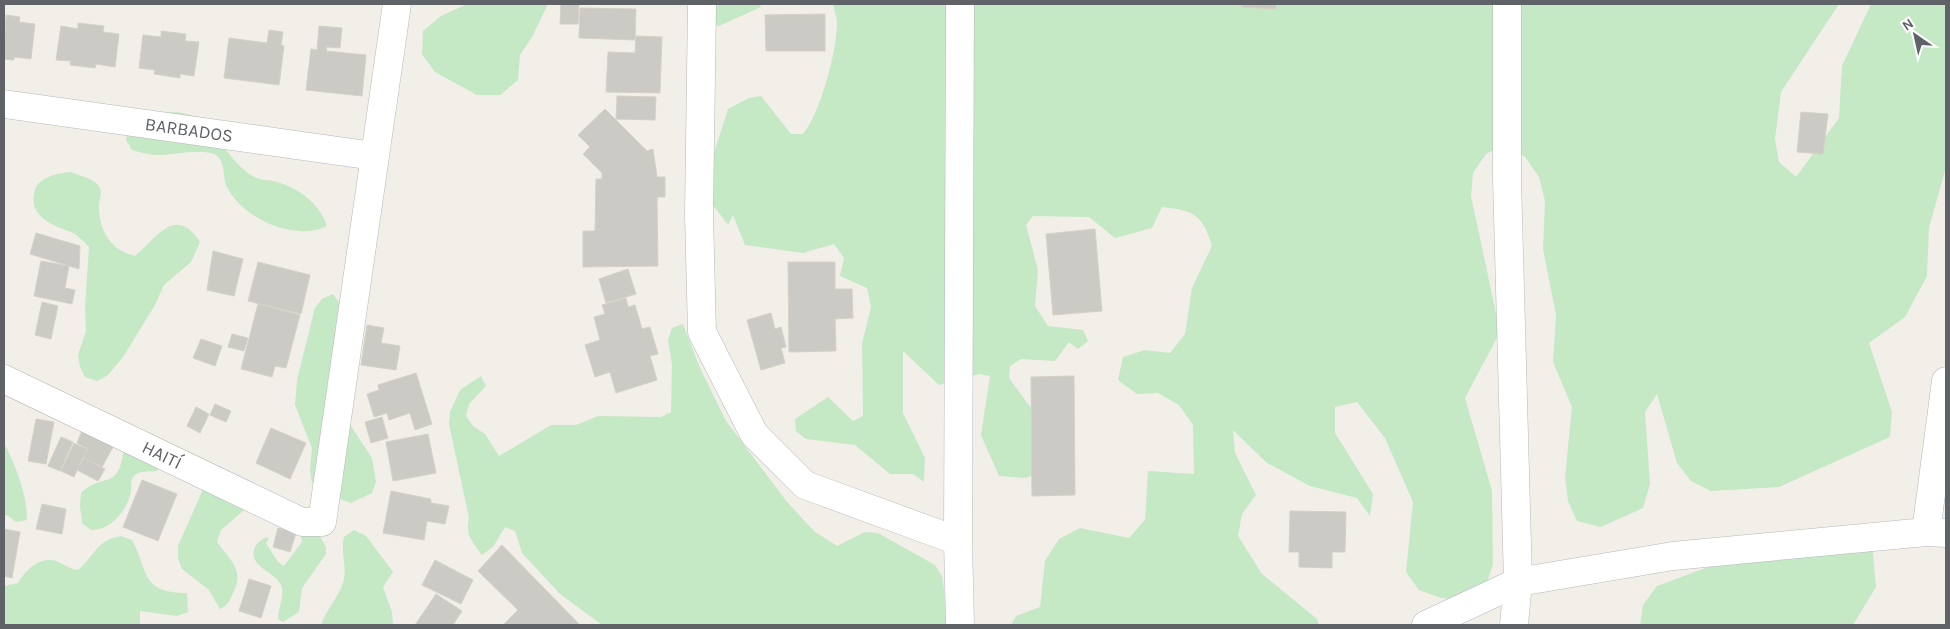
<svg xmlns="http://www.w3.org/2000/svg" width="1950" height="629" viewBox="0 0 1950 629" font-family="Karla,sans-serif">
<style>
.green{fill:#c5e8c5}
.building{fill:#cccac5;stroke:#d6d1c6}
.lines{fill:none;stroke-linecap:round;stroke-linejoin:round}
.minor-casing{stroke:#b5b8bc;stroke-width:29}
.minor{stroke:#fff;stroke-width:28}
.labels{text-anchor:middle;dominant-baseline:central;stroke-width:4;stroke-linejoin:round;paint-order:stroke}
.street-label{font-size:18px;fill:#5f6368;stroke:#fff}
</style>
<rect width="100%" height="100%" fill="#f1efe8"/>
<path class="green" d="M467 4H548L532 37 520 55 518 80 500 95H477L435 72 422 54 423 31 441 16Z
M699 4H759L761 7 719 26 709 22Z
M833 4H1839L1781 92 1775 139 1779 162 1796 177 1839 118 1842 66 1871 4H1946V167L1929 228 1927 276 1905 317 1869 343 1892 412 1890 437 1779 487 1711 491 1691 481 1677 463 1657 394 1645 412 1650 484 1643 508 1601 527 1577 521 1568 501 1565 477 1572 407 1553 362 1556 315 1543 249 1545 201 1539 177 1525 157 1505 144 1486 154 1473 173 1471 196 1500 332 1465 398 1492 491 1493 564 1485 589 1465 600 1441 598 1419 590 1406 572 1413 502 1385 438 1357 402 1335 407V433L1373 494 1370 516 1357 498 1310 486 1267 463 1233 430 1235 453 1256 495 1242 514 1238 536 1262 574 1317 619 1319 625H1011L1016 616 1040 607 1045 561 1059 539 1080 528 1129 538 1145 520 1148 471 1194 474 1193 425 1179 405 1158 393 1137 394 1118 380 1123 357 1145 350 1170 353 1185 334 1192 288 1212 246C1202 214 1195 211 1162 207L1152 228 1115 238 1089 217 1033 216 1026 225 1038 270 1035 306 1048 326 1083 330 1088 341 1078 349 1069 342 1055 361 1021 359 1010 366 1009 378 1059 446V469L1024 478 999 476 981 435 990 376 979 374 939 385 903 351V413L925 458 924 482 913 474H890L855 445 806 439 796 431 795 419 828 397 853 421 863 416 862 344 871 307 867 288 840 276 844 258 834 244 803 253 745 245 733 215 728 225 713 205 712 159 728 109 749 98 761 96 791 134H803C820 114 837 51 837 23 837 17 834 10 833 4Z
M178 112 204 118C218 137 231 162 251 175 258 180 265 180 273 181 296 186 320 203 327 226 295 242 243 219 227 187 222 177 226 163 216 155 203 147 170 156 154 155 147 154 139 152 132 150L126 140 128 129 160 113Z
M71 172C78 175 90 178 96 183 104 190 100 196 99 204 98 229 110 251 135 256 157 238 175 204 200 242L191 262 164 285 155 305 123 357 108 375 97 381 85 377 80 367 78 355 86 331 85 307 89 247C84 242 79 236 71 232 53 225 27 217 35 190 39 177 58 173 71 172Z
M333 294 340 304 342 314 345 417 372 458 376 482 372 493 351 503 320 492 312 483 310 471 312 448 295 405 297 380 315 308 322 299Z
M683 324 700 368 726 421 787 502 815 532 837 546 865 532 878 533 935 565 942 576 944 589 946 625H602L560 594 522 553 515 531 505 527 493 547 482 555C472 541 465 536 469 518L449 424 450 412 460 390 481 376 486 386 469 404 466 416 473 426 485 434 499 456 551 425H576L598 416 661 417 671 412 672 364 668 340 672 328Z
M4 443C16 466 27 494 27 520L16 522 7 515 4 516Z
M124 448 159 464 157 471C150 472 140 470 134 476 130 480 132 485 131 491 128 509 111 531 91 530L82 523 80 506 81 493C104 471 118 493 124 448Z
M204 487 251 504 221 530 217 542C230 560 244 569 234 591 229 601 230 604 220 609L209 590 182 569 178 558V546Z
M300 530H316L326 547V554L302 588 299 612 283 622 278 619C278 609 284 598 282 588 279 572 246 568 255 547 258 542 261 540 267 537L269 539 266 543 278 562 284 566 302 542Z
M354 530 366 536 393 572 383 587 392 612 393 625H321C326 610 338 598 343 583 348 568 340 553 344 537Z
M121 536 132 540C149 571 140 593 187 593L188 612 177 616 140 611V625H4V586L18 583C25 571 39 556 56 561 64 564 69 569 78 570 95 556 96 540 121 536Z
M1872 544 1876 587 1853 625H1640L1643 605 1657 586 1749 552Z"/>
<path class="building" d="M561 4H579L578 24H560Z
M1242 4H1276V9L1242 7Z
M580 8 636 9 635 40 579 38Z
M825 14V51H766L765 15Z
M6 15 20 17 19 22 35 24 31 59 14 57V60L4 59Z
M78 23 104 26 103 32 119 34 115 67 96 64 95 68 70 65 71 61 56 60 61 26 78 29Z
M319 26 342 28 340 48 327 47 326 51 366 55 362 96 306 90 311 49 317 50Z
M269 30 283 32 281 45 284 46 279 85 224 78 229 38 267 43Z
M161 31 186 34 185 41 199 42 194 76 180 74V78L154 74 155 70 139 68 143 35 161 37Z
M636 36 662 37 660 93 606 92 608 52 635 53Z
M617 96 656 97 655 120 616 119Z
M605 109 647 151 653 149 657 177H665V197H657L658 266 583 267V231H595L596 179H602V173L583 154 590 147 578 135Z
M1801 112 1828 114 1823 154 1797 152Z
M1095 229 1102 311 1053 315 1046 234Z
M36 233 80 246 79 269 30 254Z
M213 251 243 259 234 296 207 290Z
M41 261 69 266 65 288 75 290 72 304 34 296Z
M258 262 310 275 301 314 248 301Z
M788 262H835V289H852L853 318 835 319 836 351 789 352Z
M628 269 636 294 606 303 599 279Z
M626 298 628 307 635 305 642 329 650 327 658 354 650 356 657 380 616 393 610 372 595 377 585 345 600 340 594 317 605 314 602 305Z
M42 302 58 306 51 339 35 335Z
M258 304 300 315 286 368 275 366 272 377 241 369Z
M771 313 775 329 781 327 786 347 781 348 785 363 761 370 747 320Z
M367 325 384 328 381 343 400 346 396 370 361 365Z
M232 334 248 338 244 351 228 347Z
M201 339 222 346 215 366 193 358Z
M416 373 432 424 415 430 410 413 389 420 387 413 374 417 367 394 379 390 378 385Z
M1074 376 1075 495 1032 496 1031 377Z
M215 404 231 411 226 422 210 415Z
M196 407 209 414 200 433 187 426Z
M382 417 388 438 371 443 365 422Z
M36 419 54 422 46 464 28 461Z
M271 428 306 443 290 479 256 463Z
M82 431 113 447 102 467 83 457 88 449 77 443Z
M428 434 436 473 393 481 386 442Z
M61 437 73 442 60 471 48 466Z
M74 443 87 449 74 477 61 471Z
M84 458 105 469 98 481 77 470Z
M142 480 177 494 158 541 123 527Z
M391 491 431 499V503L449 506 445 524 427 521 424 540 383 533Z
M42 504 66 509 62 534 36 529Z
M1290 511 1346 512 1345 552H1332V568L1299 567V552H1289Z
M278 528 296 533 290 552 273 547Z
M4 529 20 532 12 578 4 576Z
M502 545 580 625H503L518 610 478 571Z
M435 560 473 580 461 604 422 585Z
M249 579 271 586 261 618 239 611Z
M436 594 462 611 453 625H415Z"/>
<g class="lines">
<g class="minor-casing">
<path id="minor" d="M702 4 699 214 702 332 754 434 805 485 958 541
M1507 4V179L1518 582 1514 625
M4 104 374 156
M4 379 302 522H322L397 4
M1926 532 1946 381
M960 625 958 541 960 4
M1426 625 1518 582 1673 556 1926 532 1946 533"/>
</g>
<use href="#minor" class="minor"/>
</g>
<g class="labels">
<g class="street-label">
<text transform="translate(189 130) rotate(8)">BARBADOS</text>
<text transform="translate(162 455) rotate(26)">HAITÍ</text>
</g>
</g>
<rect width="1950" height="629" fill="none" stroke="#5f6368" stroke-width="10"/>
<g transform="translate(1915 35) rotate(326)" stroke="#ffffff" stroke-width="4" paint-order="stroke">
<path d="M0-4L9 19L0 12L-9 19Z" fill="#5f6368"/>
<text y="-8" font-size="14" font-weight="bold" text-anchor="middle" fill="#5f6368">N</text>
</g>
</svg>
